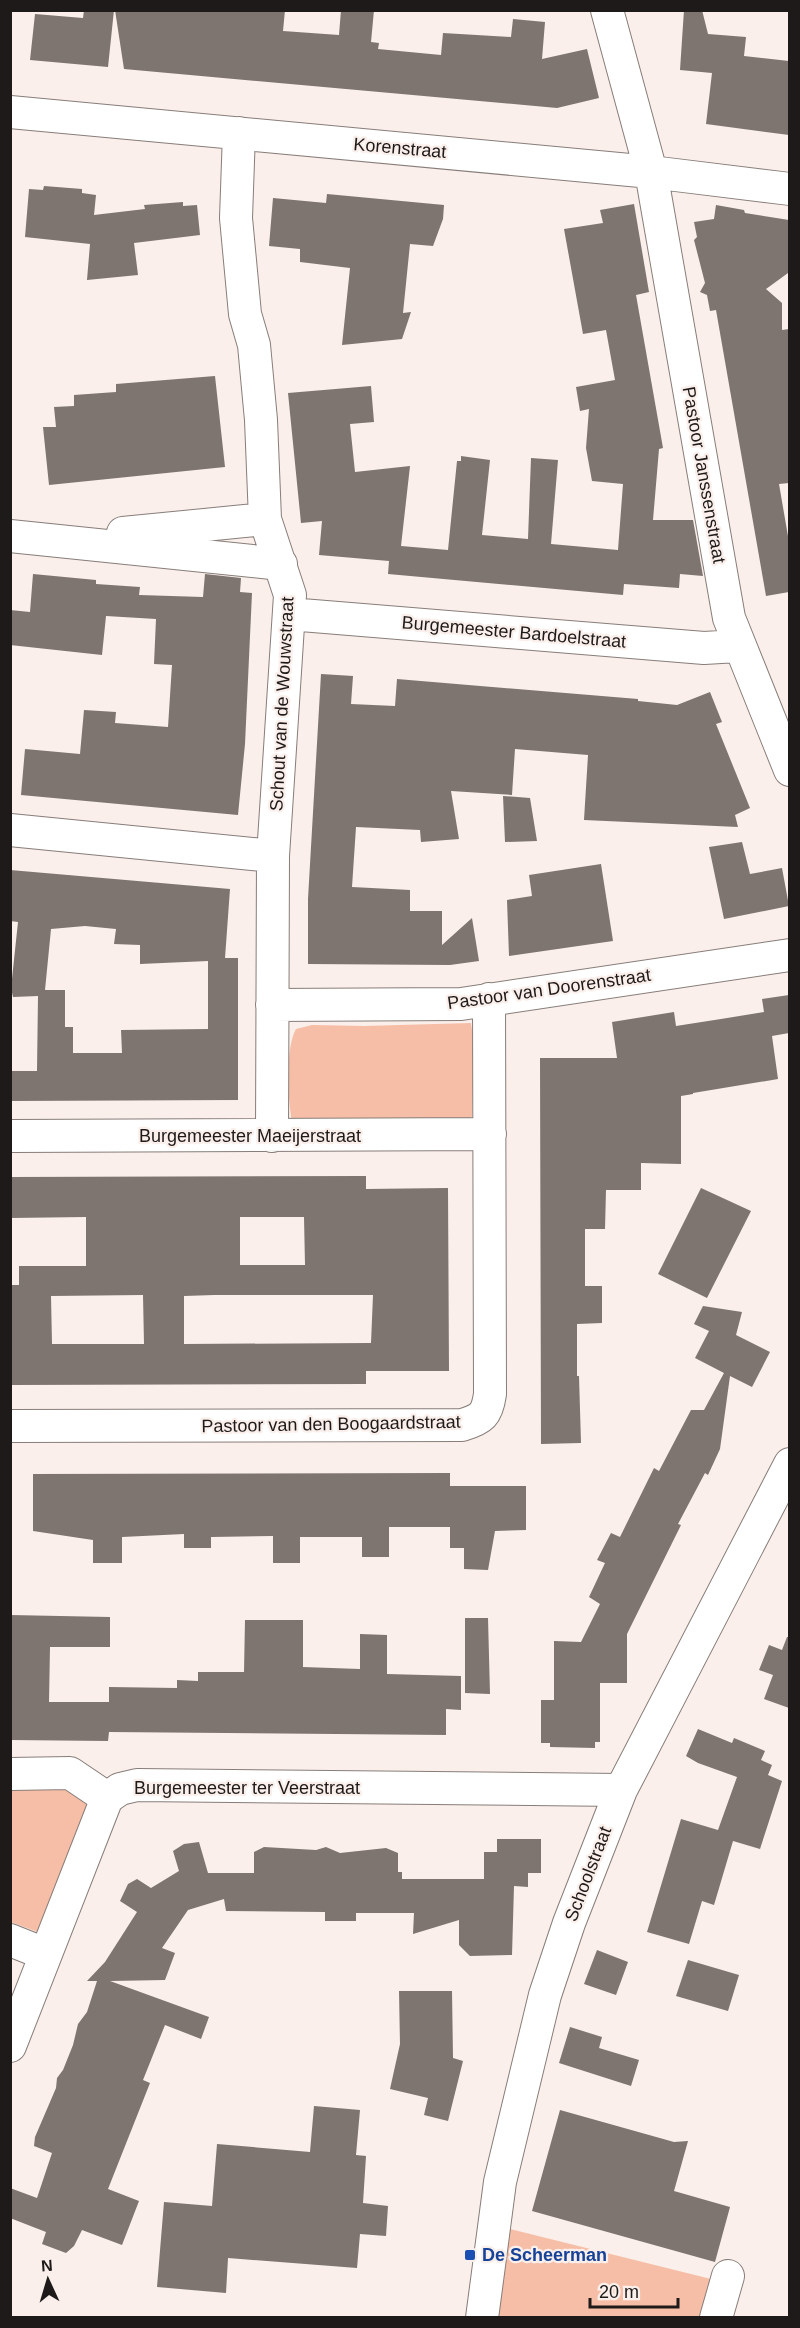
<svg xmlns="http://www.w3.org/2000/svg" width="800" height="2328" viewBox="0 0 800 2328" font-family="Helvetica,sans-serif">
<style>
.green{fill:#f6bea6}
.building{fill:#7e7470;fill-rule:evenodd}
.lines{fill:none;stroke-linecap:round;stroke-linejoin:round}
.minor-casing{stroke:#877d79;stroke-width:34}
.minor{stroke:#fff;stroke-width:32}
.transit-dot{fill:#1a4fb4;stroke:#faefea;stroke-width:2}
.labels{text-anchor:middle;dominant-baseline:central;stroke-width:4.5;stroke-linejoin:round;paint-order:stroke}
.street-label{font-size:18px;fill:#1e1a19;stroke:#faefea}
.transit-label{font-size:18px;font-weight:bold;fill:#164399;stroke:#faefea;text-anchor:start}
</style>
<rect width="100%" height="100%" fill="#faefea"/>
<path class="green" d="M471 1023 474 1043 472 1116 469 1123 292 1122C288 1101 285 1048 296 1029L312 1025 364 1026Z
M10 1790H90V1816L43 1934 11 1922Z
M506 2228 711 2279 700 2317 496 2318Z"/>
<path class="building" d="M84 10H114L108 67 30 60 35 14 83 18Z
M115 10H285L283 31 339 35 341 10H374L371 42 379 43 378 49 441 55 443 33 511 37 513 19 545 22 542 59 587 49 599 98 557 108 124 69Z
M684 10H702L708 34 746 37 744 56 789 61V135L706 124 712 73 680 70Z
M44 186 82 189V193L96 195 94 215 145 209 144 205 183 202V206L197 205 200 235 134 243 138 275 87 280 90 244 25 237 29 189 43 190Z
M327 194 444 205 443 219 433 246 410 244 403 313 411 312 402 339 342 345 350 268 300 262V249L269 246 273 198 326 203Z
M634 204 649 292 636 295 663 448 659 449 653 520H693L703 576 680 574 679 588 624 584 623 595 388 574 389 561 319 555 322 521 301 523 288 393 371 386 374 422 350 424 355 472 410 466 401 546 448 550 457 461H461V456L490 460 482 535 528 539 531 458 558 460 551 544 618 550 623 484 592 481 586 448 589 409 580 411 576 387 615 380 606 330 583 334 564 229 603 223 600 210Z
M716 205 744 210 745 213 789 220 788 273 766 289 782 303V330L789 329V483L779 484 789 542V592L766 596 716 310 710 311 707 295 700 292 705 283 694 240 697 237 694 222 714 219Z
M215 376 225 467 49 485 43 427H56L54 407 74 406V395L116 392V384Z
M33 574 96 580V584L140 587 139 595 203 597 205 574 241 578 240 592 252 593 245 744 238 815 21 795 25 749 80 754 84 710 116 712 115 723 168 727 172 665 154 664 156 619 106 616 102 655 10 645V610L30 612Z
M321 674 353 676 351 704 395 706 397 679 638 699V701L677 705 710 692 722 722 716 724 750 808 735 815 738 827 584 820 588 755 515 749 512 795 451 791 459 839 421 842 420 830 356 827 352 887 410 890V911H442V945L472 918 479 961 450 965 308 964V899Z
M503 796 530 798 537 841 505 842Z
M742 842 750 874 782 868 789 906 724 919 709 847Z
M601 864 613 941 509 956 507 900 532 896 529 875Z
M10 870 230 889 225 958H238V1100L10 1101V1071H37L38 996 13 997 11 988 18 922 10 921ZM85 926 116 929 114 944 140 945V964L208 961V1029L121 1030 122 1053H73V1027H65V990H45L51 929Z
M789 995V1033L772 1036 778 1079 693 1093V1094L681 1096V1164L641 1163V1190H606L605 1229H585V1286H602V1323L577 1324V1376H579L581 1443 541 1444 540 1058H617L612 1022 674 1012 676 1026 721 1019 764 1012 762 999Z
M366 1176V1189L448 1188 449 1371H366V1384L10 1385V1285H19V1266H86V1217L10 1218V1177ZM240 1217H304L305 1265H240ZM143 1295 144 1344H52L51 1296ZM214 1295H373L371 1343 184 1344V1296Z
M701 1188 751 1211 707 1298 658 1274Z
M703 1306 742 1312 736 1335 770 1352 752 1387 730 1376 720 1449 708 1475 705 1473 678 1524 681 1525 627 1634V1683H600V1742H595V1748L550 1747V1743H541V1700H554V1641L581 1642 600 1604 589 1597 605 1563 597 1560 611 1533 620 1537 654 1468 659 1471 691 1410H704L724 1373 695 1358 709 1331 694 1324Z
M450 1473V1486H526V1530L495 1531 488 1570 464 1569V1548H450V1527H389V1557H362V1537H300V1563H273V1536L211 1537V1548H184V1534L122 1537V1563H93V1540L33 1531V1474Z
M10 1615 110 1617V1647H50L49 1702H109V1687L177 1688V1680L198 1681V1672H244L245 1620H303V1667L360 1669V1634L387 1635V1674L461 1676V1710L446 1709V1735L109 1732 108 1741 10 1740Z
M465 1618H488L490 1694 465 1693Z
M787 1637H789V1708L764 1699 773 1675 759 1670 769 1645 782 1650Z
M698 1729 732 1743 734 1738 765 1751 761 1760 772 1765 768 1775 782 1781 760 1849 733 1841 714 1905 702 1901 689 1944 647 1932 681 1819 718 1830 737 1777 698 1763 686 1756Z
M497 1839H541V1873H528V1887L514 1886 512 1955 470 1956 459 1945V1920L413 1934 414 1913H356V1921H325V1912L226 1911 224 1899 188 1910 162 1948 175 1953 165 1980 110 1981 209 2017 201 2039 165 2025 143 2080 150 2083 108 2189 139 2201 122 2245 82 2230 74 2246 66 2253 42 2244 46 2232 10 2218V2188L37 2198 52 2153 34 2146 35 2137 56 2088 57 2078 63 2070 73 2045 78 2024 87 2012 97 1981H87L105 1962 137 1912 120 1901 128 1884 137 1879 151 1888 179 1871 173 1851 184 1844 199 1842 208 1873H254V1852L264 1847 316 1850 326 1847 340 1853 386 1848 398 1853V1872H402V1879H484V1852H497Z
M597 1950 628 1962 616 1995 584 1984Z
M688 1960 739 1975 728 2011 676 1996Z
M399 1991H452L453 2058 463 2061 448 2121 424 2115 428 2098 390 2089 400 2044Z
M570 2027 602 2037 599 2048 639 2060 631 2086 559 2063Z
M314 2106 360 2110 356 2155 366 2156 363 2203 388 2206 386 2236 360 2234 357 2268 228 2258 226 2293 157 2287 164 2202 212 2206 217 2144 310 2152Z
M560 2110 674 2142 688 2141 674 2191 730 2207 715 2262 532 2211Z"/>
<g class="lines">
<g class="minor-casing">
<path id="minor" d="M607 10 651 172 729 618 790 770
M10 112 651 172 790 189
M239 133 236 218 245 314 254 345 261 420 265 519 290 595 273 856 272 1136
M123 533 265 519
M10 536 281 564
M289 614 704 648 738 646
M10 830 273 856
M272 1005 461 1004 790 955
M10 1136 490 1134
M10 1426 462 1425C482 1419 487 1415 490 1394L489 999
M10 1774 70 1773 107 1798
M10 1940 45 1954
M10 2046 107 1798 120 1789 137 1785 621 1790
M482 2318 500 2182 545 1995 569 1923 621 1790 790 1464
M716 2318 728 2276"/>
</g>
<use href="#minor" class="minor"/>
</g>
<rect class="transit-dot" x="464" y="2249" width="12" height="12" rx="3"/>
<g class="labels">
<g class="street-label">
<text transform="translate(400 148) rotate(5)">Korenstraat</text>
<text transform="translate(704 475) rotate(80)">Pastoor Janssenstraat</text>
<text transform="translate(514 632) rotate(5)">Burgemeester Bardoelstraat</text>
<text transform="translate(282 704) rotate(-87)">Schout van de Wouwstraat</text>
<text transform="translate(549 989) rotate(-8)">Pastoor van Doorenstraat</text>
<text x="250" y="1136">Burgemeester Maeijerstraat</text>
<text transform="translate(331 1424) rotate(-1)">Pastoor van den Boogaardstraat</text>
<text x="247" y="1788">Burgemeester ter Veerstraat</text>
<text transform="translate(588 1874) rotate(-69)">Schoolstraat</text>
</g>
<g class="transit-label">
<text x="482" y="2255">De Scheerman</text>
</g>
</g>
<rect width="800" height="2328" fill="none" stroke="#1e1a19" stroke-width="24"/>
<g transform="translate(48 2280) rotate(356)" stroke="#faefea" stroke-width="4.5" paint-order="stroke">
<path d="M0-4.5L10 22L0 15L-10 22Z" fill="#1e1a19"/>
<text y="-9" font-size="16" font-weight="bold" text-anchor="middle" fill="#1e1a19">N</text>
</g>
<path d="M590 2298v9h88v-9" fill="none" stroke="#1e1a19" stroke-width="3"/>
<text x="599" y="2298" font-size="18" fill="#1e1a19" stroke="#faefea" stroke-width="4.5" paint-order="stroke">20 m</text>
</svg>
